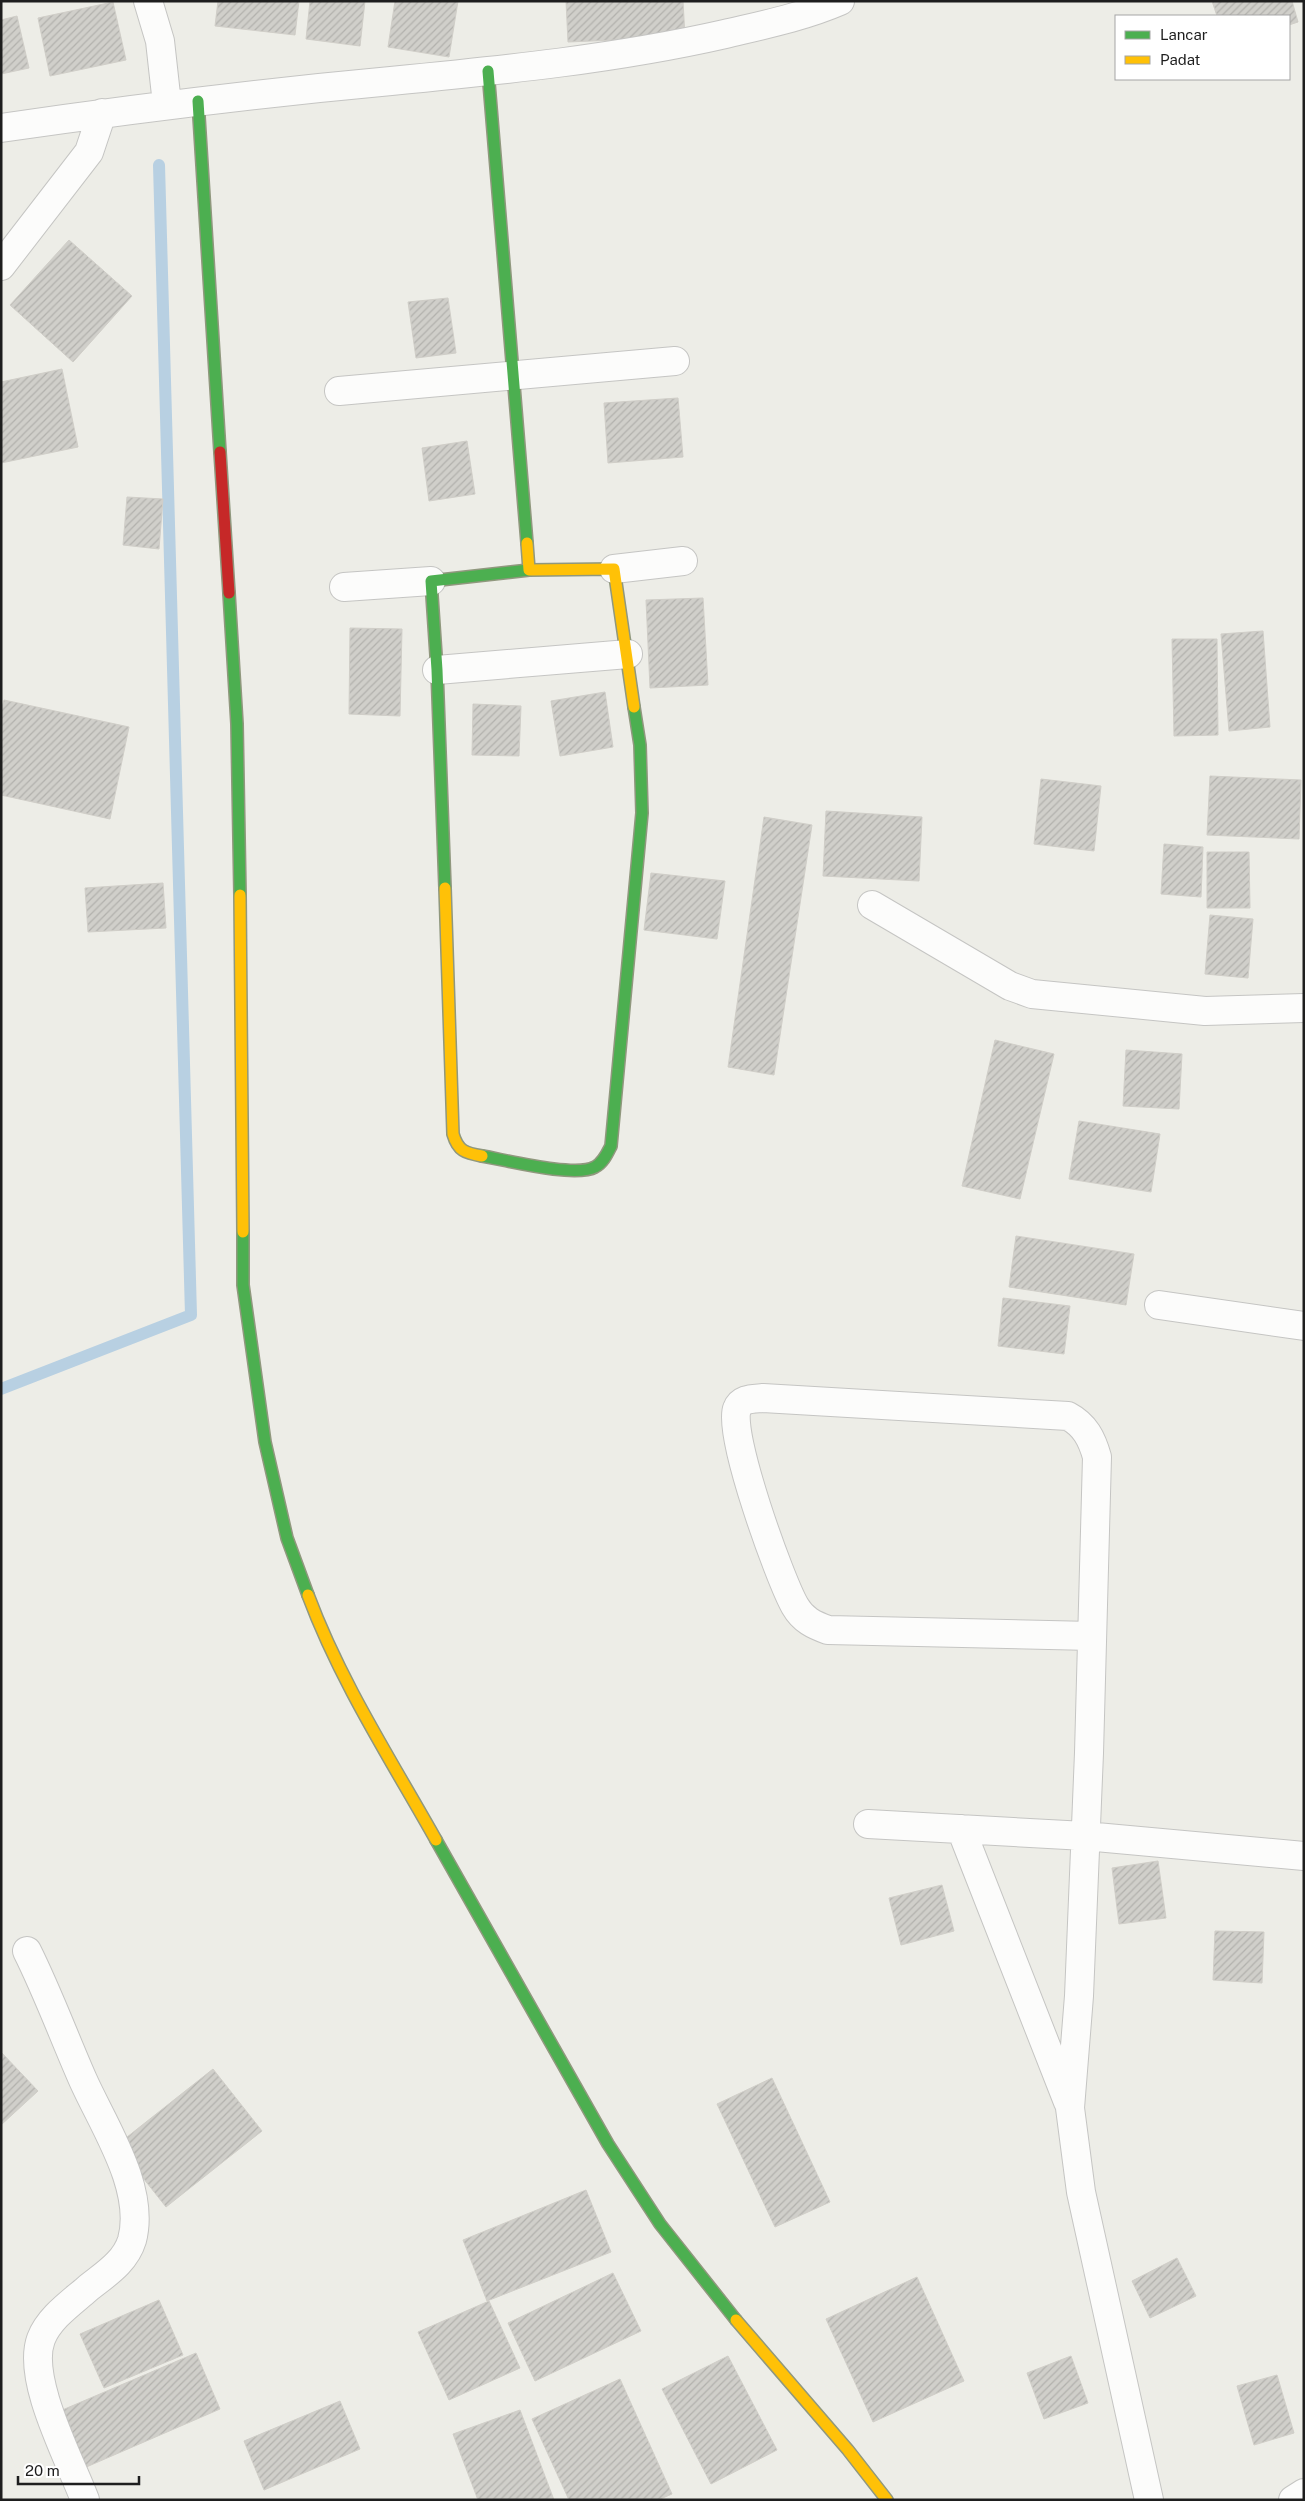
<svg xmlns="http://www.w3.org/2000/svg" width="1305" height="2501" viewBox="0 0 1305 2501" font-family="'Public Sans',sans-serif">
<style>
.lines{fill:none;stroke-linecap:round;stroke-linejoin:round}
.stream{stroke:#b8d0e2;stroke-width:12}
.building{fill:url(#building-hatch);stroke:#d0cec8}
.street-casing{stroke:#c5c5c3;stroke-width:30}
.fast-casing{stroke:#90987e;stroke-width:14}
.slow-casing{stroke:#90987e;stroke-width:14}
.jam-casing{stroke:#90987e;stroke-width:14}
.street{stroke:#fcfcfb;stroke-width:28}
.fast{stroke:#4caf50;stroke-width:11}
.slow{stroke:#ffc107;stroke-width:11}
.jam{stroke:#c62828;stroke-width:11}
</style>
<defs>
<pattern id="building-hatch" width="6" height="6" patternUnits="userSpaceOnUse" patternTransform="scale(1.25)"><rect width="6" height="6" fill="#d0cfca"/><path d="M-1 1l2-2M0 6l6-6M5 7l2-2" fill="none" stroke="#b2b1ad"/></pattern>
</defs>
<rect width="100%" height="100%" fill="#edede7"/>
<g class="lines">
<path class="stream" d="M1 1389 191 1315 159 165"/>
</g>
<path class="building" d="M218 1H299L295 35 215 26Z
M310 1H365L360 46 306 39Z
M395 1H458L449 57 388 47Z
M566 1H683L685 37 568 42Z
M1212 1H1292L1298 22 1289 25V16H1217Z
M113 2 126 60 50 76 38 18Z
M17 16 29 68 1 74V20Z
M69 240 132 296 73 362 10 305Z
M448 298 456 353 416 358 408 302Z
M62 369 78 447 1 463V382Z
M678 398 683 457 608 463 604 403Z
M467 441 475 494 429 501 422 448Z
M127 497 163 499 159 549 123 545Z
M703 598 708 685 650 688 646 600Z
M350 628 402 629 400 716 349 714Z
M1263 631 1270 727 1229 731 1221 634Z
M1172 639H1217L1218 735 1174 736Z
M605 692 613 747 560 756 551 701Z
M4 700 129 727 110 819 1 795V711Z
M473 704 521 706 519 756 472 755Z
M1210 776 1301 780 1299 839 1207 835Z
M1041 779 1101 786 1094 851 1034 844Z
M826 811 922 817 919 881 823 876Z
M764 817 812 825 774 1075 728 1067Z
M1164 844 1203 847 1201 897 1161 894Z
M1207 852H1249L1250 908H1207Z
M651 873 725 881 717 939 644 930Z
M163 883 166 928 88 932 85 888Z
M1210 915 1253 919 1248 978 1205 974Z
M995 1040 1054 1054 1020 1199 962 1186Z
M1126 1050 1182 1054 1179 1109 1123 1106Z
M1079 1121 1160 1134 1151 1192 1069 1179Z
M1016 1236 1134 1254 1126 1305 1009 1287Z
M1003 1298 1070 1306 1064 1354 998 1346Z
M1158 1861 1166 1918 1119 1924 1112 1868Z
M942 1885 954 1931 901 1945 889 1898Z
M1215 1931 1264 1932 1262 1983 1213 1980Z
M1 2052 38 2091 1 2125Z
M213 2069 262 2131 166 2207 117 2145Z
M772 2078 830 2202 775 2227 717 2104Z
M586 2190 611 2252 487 2301 463 2240Z
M1177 2258 1196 2296 1150 2318 1132 2281Z
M613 2273 641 2331 535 2381 508 2323Z
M917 2277 964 2381 873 2422 826 2319Z
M159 2300 183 2355 104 2388 80 2334Z
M489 2301 520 2368 449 2400 418 2332Z
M196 2353 220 2409 84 2468 60 2411Z
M728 2356 777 2450 711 2484 662 2389Z
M1071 2356 1088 2403 1044 2419 1027 2373Z
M1277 2375 1294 2433 1254 2445 1237 2386Z
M620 2379 672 2494 658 2500H569L532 2419Z
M340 2401 360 2449 264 2490 244 2441Z
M520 2410 554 2500H478L453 2434Z"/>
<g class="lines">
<g class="street-casing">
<path id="street" d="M148 1 160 41 167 104
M1 128C131 109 261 93 391 81 503 70 615 59 725 34 763 25 803 17 840 1
M1 266 89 152 102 113
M339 391 675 361
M614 569 683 561
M344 587 431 581
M437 670 628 654
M872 905 1010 986 1032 994 1205 1011 1304 1008
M1159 1305 1304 1326
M1092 1636 828 1630C814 1625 803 1620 795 1606 780 1580 727 1433 737 1409 741 1398 753 1399 763 1398L1068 1416C1085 1425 1092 1439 1097 1457L1089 1753 1079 1996 1070 2108 1081 2192 1149 2500
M868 1824 1085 1836 1304 1856
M961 1829 1068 2102
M27 1951C48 1993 64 2037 83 2080 103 2125 146 2188 132 2240 125 2263 104 2275 87 2289 71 2303 49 2318 41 2339 26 2379 70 2460 85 2500
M1293 2500 1304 2493"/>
</g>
<g class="fast-casing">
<path id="fast" d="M488 71 527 543
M198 101 220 452
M229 593 237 724 240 895
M445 888 437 670 431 581 529 570
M482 1156C506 1160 575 1178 595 1167 603 1163 607 1154 611 1146L642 813 640 745 634 707
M243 1232V1285L265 1442 287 1538 308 1595
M436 1840 608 2144 660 2224 736 2320"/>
</g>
<g class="slow-casing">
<path id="slow" d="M527 543 529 570 614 569 634 707
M445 888 453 1134C458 1151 465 1153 482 1156
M240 895 243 1232
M308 1595C340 1681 391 1760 436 1840
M736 2320 848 2450 887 2500"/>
</g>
<g class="jam-casing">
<path id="jam" d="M220 452 229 593"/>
</g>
<use href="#street" class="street"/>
<use href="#fast" class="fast"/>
<use href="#slow" class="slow"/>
<use href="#jam" class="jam"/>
</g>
<rect width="1305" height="2501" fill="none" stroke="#1e1e1e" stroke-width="5"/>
<rect x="1115" y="15" width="175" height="65" fill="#ffffff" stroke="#a5a5a5"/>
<rect x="1125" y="31" width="25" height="8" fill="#4caf50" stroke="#a5a5a5"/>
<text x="1160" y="40" font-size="15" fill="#1e1e1e">Lancar</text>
<rect x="1125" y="56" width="25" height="8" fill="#ffc107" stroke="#a5a5a5"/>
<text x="1160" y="65" font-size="15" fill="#1e1e1e">Padat</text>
<path d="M18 2476v8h121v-8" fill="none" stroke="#1e1e1e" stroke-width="2.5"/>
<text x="25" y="2476" font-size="15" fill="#1e1e1e" stroke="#ffffff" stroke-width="4" paint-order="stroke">20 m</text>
</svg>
